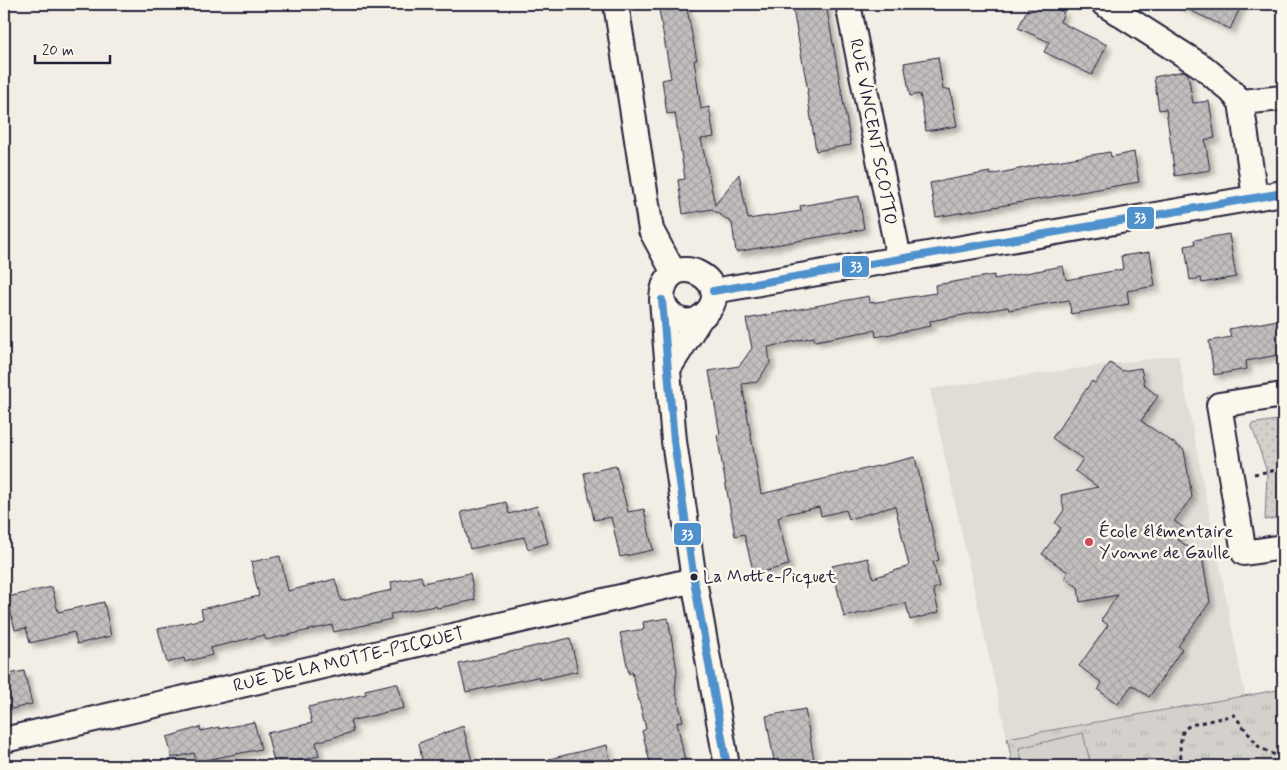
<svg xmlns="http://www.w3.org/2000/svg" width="1287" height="770" viewBox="0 0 1287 770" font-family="Mynerve,sans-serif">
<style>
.built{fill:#e0dcd6}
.grass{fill:url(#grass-tufts);stroke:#7b7a84}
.garden{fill:url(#garden-dots);stroke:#7b7a84}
.pitch{fill:#d4d1cc;stroke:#7b7a84}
.building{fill:url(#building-cross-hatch);stroke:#22223b;filter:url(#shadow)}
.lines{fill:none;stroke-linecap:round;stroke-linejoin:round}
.minor-casing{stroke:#22223b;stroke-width:28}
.path{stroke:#22223b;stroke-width:3;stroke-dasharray:4 4;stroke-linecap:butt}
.minor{stroke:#fbf7ec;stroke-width:24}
.bus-1-casing{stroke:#fbf7ec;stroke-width:11}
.bus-1{stroke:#4f91cd;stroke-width:8}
.poi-dot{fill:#d1495b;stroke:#fbf7ec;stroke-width:2}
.bus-dot{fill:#22223b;stroke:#fbf7ec;stroke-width:2}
.labels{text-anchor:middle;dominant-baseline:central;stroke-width:5;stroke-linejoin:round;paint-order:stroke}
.bus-label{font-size:17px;fill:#22223b;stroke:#fbf7ec;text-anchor:start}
.street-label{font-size:18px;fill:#22223b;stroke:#fbf7ec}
.poi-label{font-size:18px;fill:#22223b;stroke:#fbf7ec;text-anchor:start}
.line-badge{stroke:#fbf7ec;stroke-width:2}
.badge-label{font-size:14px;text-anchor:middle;font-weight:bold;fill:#fff}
</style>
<defs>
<pattern id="grass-tufts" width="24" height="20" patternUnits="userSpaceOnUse" patternTransform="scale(1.25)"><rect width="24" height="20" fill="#d4d1cc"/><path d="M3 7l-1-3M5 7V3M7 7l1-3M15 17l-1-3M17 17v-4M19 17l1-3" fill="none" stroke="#b6b3b0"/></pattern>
<pattern id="garden-dots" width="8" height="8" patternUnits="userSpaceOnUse" patternTransform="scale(1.25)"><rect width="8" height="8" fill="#d4d1cc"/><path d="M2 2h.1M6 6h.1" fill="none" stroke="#b6b3b0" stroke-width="1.8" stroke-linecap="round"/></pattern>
<pattern id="building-cross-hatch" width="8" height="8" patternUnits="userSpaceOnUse" patternTransform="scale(1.25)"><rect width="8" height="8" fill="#c2bebe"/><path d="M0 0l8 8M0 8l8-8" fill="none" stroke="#a6a3a4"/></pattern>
<filter id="shadow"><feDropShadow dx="4.5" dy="4.5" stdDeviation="2.5" flood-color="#0004"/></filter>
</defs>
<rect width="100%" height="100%" fill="#f2eee5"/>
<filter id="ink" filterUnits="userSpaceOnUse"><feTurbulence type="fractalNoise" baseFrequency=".02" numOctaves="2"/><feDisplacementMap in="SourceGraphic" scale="10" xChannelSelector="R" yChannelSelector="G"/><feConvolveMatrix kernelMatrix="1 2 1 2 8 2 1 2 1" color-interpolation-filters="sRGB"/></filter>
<g filter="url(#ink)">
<path class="built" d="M1178 355 1245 695 1007 738 930 389Z"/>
<path class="grass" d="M1283 689V766H1013L1007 738Z"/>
<path class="garden" d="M1283 419V517L1265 520 1267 472 1251 424Z"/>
<path class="pitch" d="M1083 733 1091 766H1023L1019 748Z"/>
<path class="building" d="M658 4H686L697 60H694L701 109 709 107 714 137 701 139 715 205 739 174 748 219 801 211 800 206 859 196 864 229 736 252 732 223 712 209 683 214 678 180 685 179 675 113 667 114 662 80 671 78Z
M792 4H826L851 145 816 151 807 92 808 91Z
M1030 4H1047L1064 12 1060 22 1107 45 1092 75 1044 52 1049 42 1018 28Z
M1176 4H1242L1230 29Z
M938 57 943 90 950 89 957 126 926 131 920 94 910 96 904 63Z
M1184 71 1188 74 1193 103 1209 101 1215 138 1205 140 1210 170 1175 176 1166 109 1159 110 1154 77Z
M1110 152 1111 157 1134 152 1139 182 936 217 930 183 990 172V175L1038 165V164Z
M1229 234 1236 277 1202 283 1201 278 1190 280 1185 246 1195 244 1194 240Z
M1150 252 1155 286 1127 291 1129 304 1071 314 1069 300 1009 310 1008 307 930 321 931 326 876 337 875 330 815 341 814 337 768 347 770 363 757 382 742 384 761 494 915 457 939 560 933 562 939 587 933 589 939 612 910 620 906 603 844 617 832 566 868 558 873 578 909 566 895 506 849 519 846 510 821 516 819 507 781 515V517L778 518 789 565 754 574 744 534 735 536 717 435 720 434 709 371 739 366 745 358 752 348 746 319 869 296 870 303 936 293 935 285 994 275V279L1063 266 1066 280 1123 269 1121 256Z
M1283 319V354L1246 361 1247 369 1214 375 1209 341 1231 337 1229 329Z
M1110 363 1122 371 1141 368 1145 386 1158 396 1141 421 1184 450 1192 497 1174 521 1185 529 1177 539 1202 557 1210 602 1178 646 1182 649 1149 697 1132 685 1118 704 1098 690 1102 683 1079 666 1108 625 1101 620 1118 595 1080 602 1078 587 1064 578 1068 572 1042 554 1061 528 1055 523 1064 510 1061 495 1098 487 1075 471 1083 459 1052 438 1092 381 1095 383Z
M616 466 628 512 644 509 653 550 620 557 611 517 594 520 584 473Z
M506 502 509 514 537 506 548 543 528 549 524 537 470 549 461 512Z
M280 556 288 591 335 579 341 601 392 590 391 582 421 576 423 583 470 573 475 600 437 608 436 606 390 614 391 619 334 632 332 625 266 640 264 635 210 648 212 655 185 662 184 658 167 663 158 629 203 619 201 609 259 596 251 562Z
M52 587 58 612 104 602 111 636 77 644 74 632 30 643 26 628 15 630 7 597Z
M668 618 677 671 675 688 683 721 677 722 686 766H651L642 731 646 729 632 672 629 674 620 633 644 629 643 622Z
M570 638 578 671 539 680V676L537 677 466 692 459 664Z
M24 671 32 704 4 711V675Z
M391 684H398L404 708 350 721 353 732 316 742 319 756 275 766 267 733 312 723 308 707 366 694 365 690Z
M805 709 815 766H775L766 716Z
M254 722 261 749 196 762 194 753 172 758 167 737 200 727 201 731 219 727V729Z
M463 726 473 766H423L419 743Z
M607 745 611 766H550L549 759Z"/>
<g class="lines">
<g class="minor-casing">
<path id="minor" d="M616 4 651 230 674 273
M848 4 899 259
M1104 4 1203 67 1230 90 1241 102 1255 197
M1241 102 1283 98
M713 291 1283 193
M662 300C668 317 687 330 704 315 741 282 664 241 662 300L674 441 694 580 727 766
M668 369 701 317
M1283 395 1219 405 1244 553 1283 547
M4 740 694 580"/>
</g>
<path class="path" d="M1254 474 1283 469
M1183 766C1179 752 1179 743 1184 729L1191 725 1234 715 1259 747 1283 759"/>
<use href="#minor" class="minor"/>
<g class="bus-1-casing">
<path id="bus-1" d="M713 291 1283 193
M662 300 674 441 694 580 727 766"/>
</g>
<use href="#bus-1" class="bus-1"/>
</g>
</g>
<circle class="poi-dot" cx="1089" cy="542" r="5"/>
<circle class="bus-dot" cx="694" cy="577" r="4.5"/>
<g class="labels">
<g class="bus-label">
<text x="703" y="577">La Motte-Picquet</text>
</g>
<g class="street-label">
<text transform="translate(873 132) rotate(79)">RUE VINCENT SCOTTO</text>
<text transform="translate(349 660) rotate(-13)">RUE DE LA MOTTE-PICQUET</text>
</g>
<g class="poi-label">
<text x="1099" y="532">École élémentaire<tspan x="1099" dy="21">Yvonne de Gaulle</tspan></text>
</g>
</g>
<g class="line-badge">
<rect x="1126" y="206" width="29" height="24" rx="5" fill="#4f91cd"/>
<rect x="841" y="255" width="29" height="23" rx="5" fill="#4f91cd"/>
<rect x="673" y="522" width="29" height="24" rx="5" fill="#4f91cd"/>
</g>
<g class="badge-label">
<text x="1140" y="222">33</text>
<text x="856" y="271">33</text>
<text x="687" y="539">33</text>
</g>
<rect width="1287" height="770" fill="none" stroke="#fbf7ec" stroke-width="20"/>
<rect x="10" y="10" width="1267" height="750" fill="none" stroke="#22223b" stroke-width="2" filter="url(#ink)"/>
<path d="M35 55v8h75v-8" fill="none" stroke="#22223b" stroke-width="2.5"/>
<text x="42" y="55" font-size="15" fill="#22223b" stroke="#fbf7ec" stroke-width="4" paint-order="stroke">20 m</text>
</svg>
